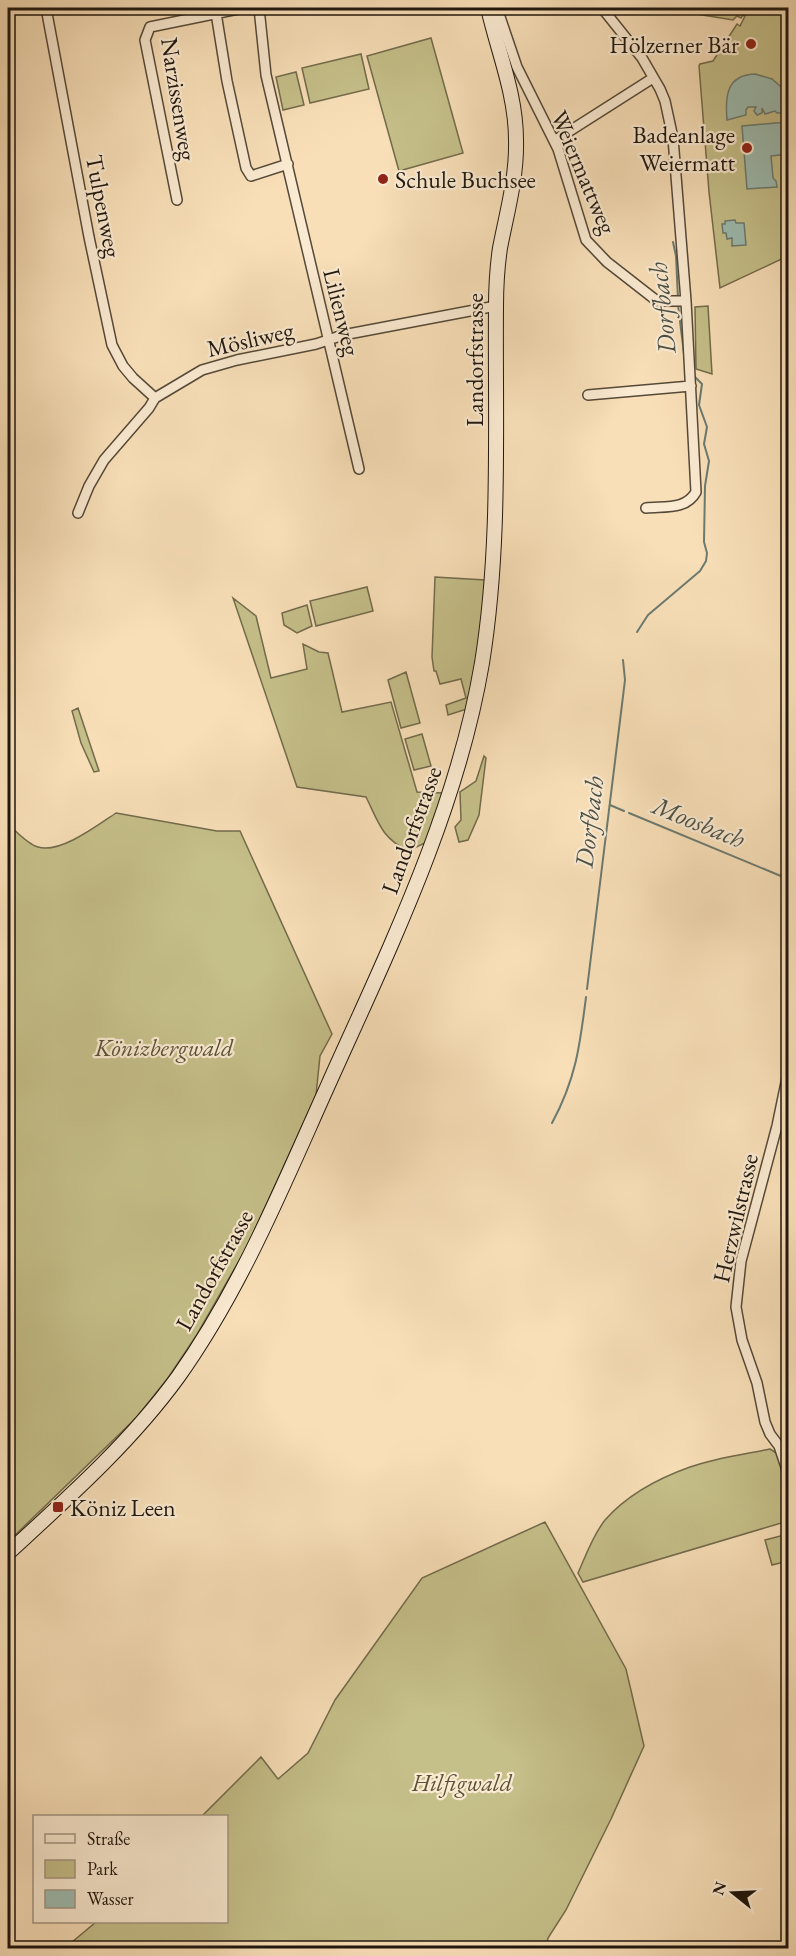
<svg xmlns="http://www.w3.org/2000/svg" width="796" height="1956" viewBox="0 0 796 1956" font-family="'EB Garamond',serif">
<style>
.green{fill:#c5bf89;stroke:#726b4c;stroke-width:1.5}
.water{fill:#9dbcb1;stroke:#6b7a70;stroke-width:1.5}
.lines{fill:none;stroke-linecap:round;stroke-linejoin:round}
.stream{stroke:#6b7a70;stroke-width:2}
.street-casing{stroke:#554938;stroke-width:12}
.secondary-casing{stroke:#1f170e;stroke-width:16}
.street{stroke:#faead1;stroke-width:9}
.secondary{stroke:#faead1;stroke-width:14}
.poi-dot{fill:#8f2418;stroke:#faead1;stroke-width:2}
.labels{text-anchor:middle;dominant-baseline:central;stroke-width:4.5;stroke-linejoin:round;paint-order:stroke}
.poi-label{font-size:24px;fill:#1f170e;stroke:#faead1;text-anchor:end}
.street-label{font-size:24px;fill:#1f170e;stroke:#faead1}
.park-label{font-size:24px;font-style:italic;fill:#595239;stroke:#faead1}
.water-label{font-size:26px;font-style:italic;fill:#4b5147;stroke:#faead1}
</style>
<rect width="100%" height="100%" fill="#f8dfb8"/>
<filter id="stains"><feTurbulence type="fractalNoise" baseFrequency=".00333" numOctaves="4"/><feColorMatrix values="0 0 0 0 .2 0 0 0 0 .09 0 0 0 0 .02 0 0 0 .5 -.17"/></filter>
<radialGradient id="worn" r=".72"><stop offset=".6" stop-color="#630" stop-opacity="0"/><stop offset="1" stop-color="#630" stop-opacity=".3"/></radialGradient>
<path class="green" d="M678 8H788V256L720 288 709 192 699 66 700 64 713 61 737 24 740 26 745 16 743 15 741 18 737 16 733 20 678 11Z
M431 38 463 153 399 171 367 56Z
M361 54 369 89 310 103 302 68Z
M296 72 304 105 283 110 276 77Z
M708 306 712 374 696 369 695 307Z
M435 577 485 580 481 630 467 709 448 715 446 705 466 698 461 679 440 684 436 671H434L432 657Z
M367 587 373 611 316 626 310 601Z
M233 598 256 616 271 678 307 669 303 644 319 652 328 653 342 712 391 702 417 792 443 793 427 842 408 851C381 837 379 823 366 797L297 787Z
M307 605 312 626 297 633 284 625 282 613Z
M406 672 420 723 401 728 388 680Z
M78 708 99 771 94 772 81 743 72 711Z
M422 734 431 766 414 770 405 739Z
M484 756 486 758 479 815 468 840 459 842 455 827 461 820 460 792 476 781Z
M116 813 217 831H240L332 1034 320 1056 316 1095 248 1245 196 1336 168 1378 136 1418 8 1542V824C16 831 27 844 38 847 60 854 98 825 116 813Z
M770 1449 778 1454 788 1483 783 1487 788 1488V1521L583 1582 578 1573C586 1555 593 1535 605 1520 627 1495 659 1478 690 1467 714 1458 745 1454 770 1449Z
M545 1522 626 1669 644 1746 611 1819 566 1910 548 1938 546 1948H65L96 1922H226V1816H202L261 1757 278 1779 308 1753 335 1700 422 1578Z
M788 1534V1561L772 1565 765 1540Z"/>
<path class="water" d="M755 74 772 79 788 93V113H777L775 111 765 114 762 108V113L757 115 754 111 756 107H748L746 110V115L727 120C725 97 726 75 755 74Z
M787 122 788 131 786 135 788 154 771 156 773 178 776 181 777 187 747 189 742 126Z
M735 220 736 223H744L746 245 732 246V238L727 239 726 233H723L722 224H725V221Z"/>
<g class="lines">
<path class="stream" d="M673 242 676 256 678 299
M678 305 686 370
M637 632 648 615 700 571 706 561 707 553 704 542 705 486 709 461 704 444 707 427 699 405 702 384 694 376
M610 805 624 811
M629 813 788 879
M587 989 625 680 623 660
M552 1123C576 1079 580 1045 586 997"/>
<g class="street-casing">
<path id="street" d="M46 8 89 237 112 345 123 366 133 378 155 398
M259 8 266 75 359 469
M497 8 517 67 558 149 586 240 607 262 657 301H686
M602 8 642 58 660 89 665 101 673 138 686 301 696 492C686 510 665 506 646 508
M216 13 227 81 246 168 251 176 288 164
M554 141 653 78
M177 200 145 40 150 27 243 8
M588 395 691 386
M78 513 89 486 104 460 149 408 155 398 202 370 237 360 316 344 343 335 496 306
M788 1073 777 1126 741 1261 736 1307 742 1340 757 1383 765 1422 770 1434 779 1446 788 1473"/>
</g>
<g class="secondary-casing">
<path id="secondary" d="M8 1553C68 1498 130 1443 178 1377 242 1287 284 1183 329 1083 390 947 457 811 482 663 501 545 495 426 496 307 496 288 497 268 500 248 507 212 517 177 516 140 516 94 498 52 488 8"/>
</g>
<use href="#street" class="street"/>
<use href="#secondary" class="secondary"/>
</g>
<g class="poi-dot">
<circle cx="751" cy="44" r="6"/>
<circle cx="747" cy="148" r="6"/>
<circle cx="383" cy="179" r="6"/>
<rect x="52" y="1501" width="12" height="12" rx="3"/>
</g>
<g class="labels">
<g class="poi-label">
<text x="739" y="44">Hölzerner Bär</text>
<text x="735" y="134">Badeanlage<tspan x="735" dy="28">Weiermatt</tspan></text>
<text x="395" y="179" text-anchor="start">Schule Buchsee</text>
<text x="70" y="1507" text-anchor="start">Köniz Leen</text>
</g>
<g class="street-label">
<text transform="translate(179 99) rotate(81)">Narzissenweg</text>
<text transform="translate(584 172) rotate(67)">Weiermattweg</text>
<text transform="translate(104 206) rotate(79)">Tulpenweg</text>
<text transform="translate(342 312) rotate(76)">Lilienweg</text>
<text transform="translate(250 339) rotate(-13)">Mösliweg</text>
<text transform="translate(474 360) rotate(-90)">Landorfstrasse</text>
<text transform="translate(411 830) rotate(-70)">Landorfstrasse</text>
<text transform="translate(735 1218) rotate(-77)">Herzwilstrasse</text>
<text transform="translate(214 1270) rotate(-61)">Landorfstrasse</text>
</g>
<g class="park-label">
<text x="164" y="1047">Könizbergwald</text>
<text x="462" y="1782">Hilfigwald</text>
</g>
<g class="water-label">
<text transform="translate(662 308) rotate(-96)">Dorfbach</text>
<text transform="translate(589 822) rotate(-83)">Dorfbach</text>
<text transform="translate(699 822) rotate(22)">Moosbach</text>
</g>
</g>
<rect width="796" height="1956" fill="none" stroke="#f8dfb8" stroke-width="30"/>
<rect x="9" y="9" width="778" height="1938" fill="none" stroke="#1f170e" stroke-width="3"/>
<rect x="15" y="15" width="766" height="1926" fill="none" stroke="#1f170e" stroke-width="1.5"/>
<rect x="33" y="1815" width="195" height="108" fill="#faead1" stroke="#a29683" stroke-width="1.5"/>
<rect x="45" y="1834" width="30" height="9" fill="#faead1" stroke="#a29683" stroke-width="1.5"/>
<text x="87" y="1845" font-size="18" fill="#1f170e">Straße</text>
<rect x="45" y="1860" width="30" height="18" fill="#c5bf89" stroke="#a29683" stroke-width="1.5"/>
<text x="87" y="1875" font-size="18" fill="#1f170e">Park</text>
<rect x="45" y="1890" width="30" height="18" fill="#9dbcb1" stroke="#a29683" stroke-width="1.5"/>
<text x="87" y="1905" font-size="18" fill="#1f170e">Wasser</text>
<g transform="translate(733 1893) rotate(288)" stroke="#faead1" stroke-width="4.5" paint-order="stroke">
<path d="M0-4.5L10 22L0 15L-10 22Z" fill="#1f170e"/>
<text y="-9" font-size="16" font-weight="bold" text-anchor="middle" fill="#1f170e">N</text>
</g>
<rect width="100%" height="100%" filter="url(#stains)"/>
<rect width="100%" height="100%" fill="url(#worn)"/>
</svg>
